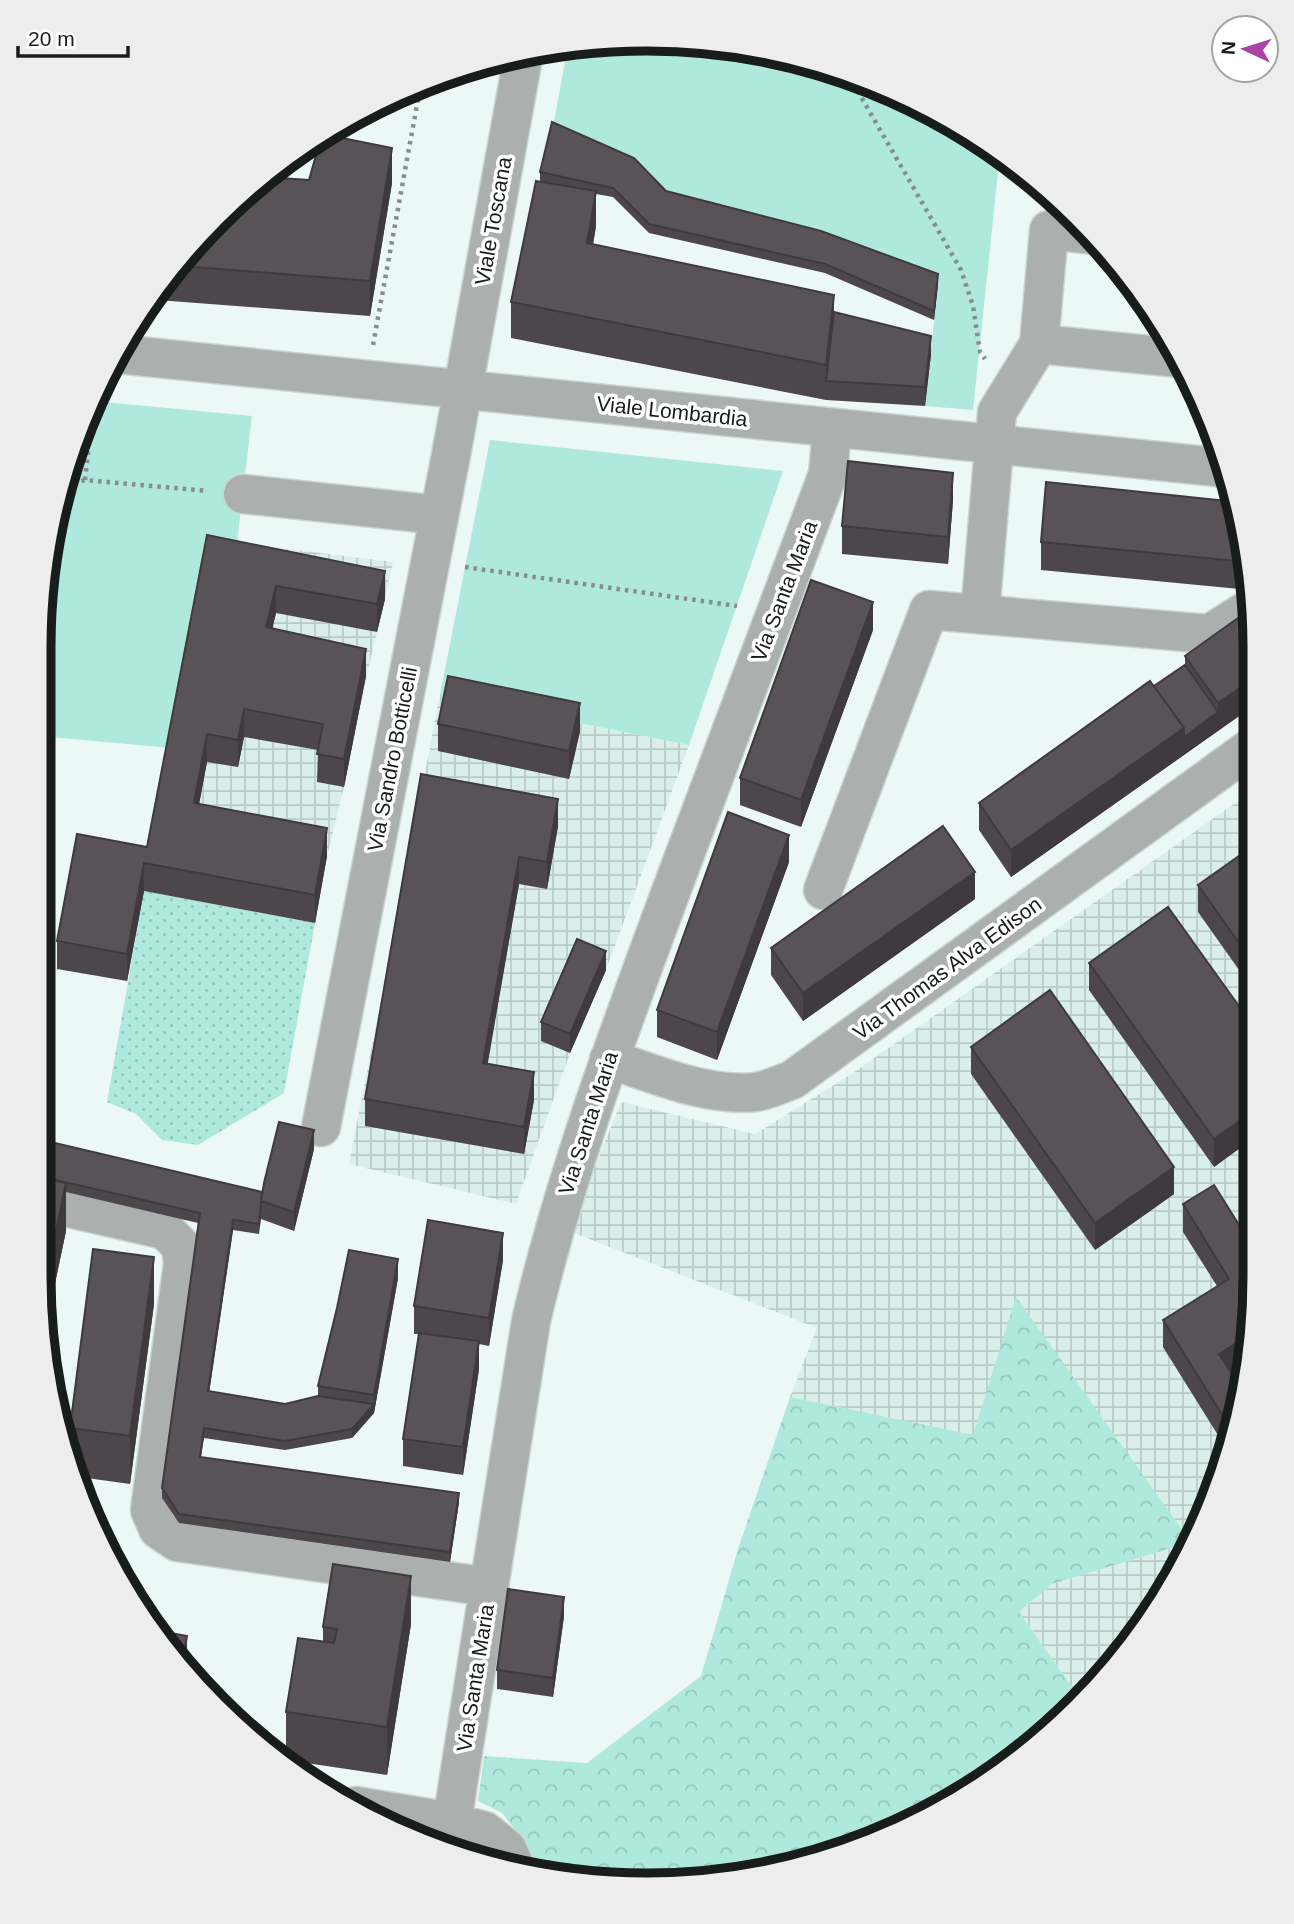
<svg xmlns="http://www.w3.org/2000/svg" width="1294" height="1924" viewBox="0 0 1294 1924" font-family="Arial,sans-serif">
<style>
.industrial{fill:url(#industrial-grid)}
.grass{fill:url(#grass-dots)}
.forest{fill:url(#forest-crowns)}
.park{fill:#afe8dc}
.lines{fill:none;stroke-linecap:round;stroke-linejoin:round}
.minor-casing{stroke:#cad5d2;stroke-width:41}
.path{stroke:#868e8c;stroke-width:4.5;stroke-dasharray:3.5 5;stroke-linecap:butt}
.minor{stroke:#abafae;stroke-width:38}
.wall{fill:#4d474c}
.shaded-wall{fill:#3e3a3e}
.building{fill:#595358;stroke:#3e3a3e;stroke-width:2}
.labels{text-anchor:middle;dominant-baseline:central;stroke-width:7;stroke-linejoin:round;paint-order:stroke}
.street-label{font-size:21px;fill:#181c1b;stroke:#fff}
.rim{fill:none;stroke:#181c1b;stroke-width:9}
</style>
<defs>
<pattern id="industrial-grid" width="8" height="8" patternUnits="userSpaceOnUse" patternTransform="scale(1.75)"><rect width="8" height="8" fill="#daefea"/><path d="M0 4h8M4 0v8" fill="none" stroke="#baccc8"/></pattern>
<pattern id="grass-dots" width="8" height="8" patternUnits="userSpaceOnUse" patternTransform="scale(1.75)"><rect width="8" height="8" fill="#afe8dc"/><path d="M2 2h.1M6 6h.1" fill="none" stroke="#96c6bc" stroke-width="1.8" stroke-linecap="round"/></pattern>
<pattern id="forest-crowns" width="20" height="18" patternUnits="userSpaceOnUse" patternTransform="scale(1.75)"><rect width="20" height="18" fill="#afe8dc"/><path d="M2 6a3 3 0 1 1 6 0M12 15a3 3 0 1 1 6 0" fill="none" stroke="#96c6bc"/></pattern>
</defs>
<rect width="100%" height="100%" fill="#ecf8f5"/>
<path class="industrial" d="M237 543 393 562 357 719 344 787 327 856 315 923 144 891 182 686Z
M440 695 689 745 606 970 570 1053 516 1204 349 1164Z
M1255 789 1256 1277 1244 1395 1193 1546 1082 1701 1019 1612 1052 1584 1190 1542 1016 1298 974 1436 790 1397 817 1328 569 1231 621 1102 755 1134 853 1073Z"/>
<path class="grass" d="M144 891 315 923 284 1093 198 1145 162 1140 136 1114 107 1102Z"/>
<path class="forest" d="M1016 1297 1191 1542 1052 1584 1019 1612 1082 1701 1078 1707 951 1804 766 1874 607 1884 538 1868 528 1846 502 1813 478 1801 484 1756 587 1763 701 1676 738 1549 790 1397 973 1435Z"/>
<path class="park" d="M647 39 765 50 879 85 985 141 1000 153 973 410 925 406 938 284 666 201 552 132 568 46Z
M93 401 252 416 237 543 171 748 39 736V647L50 529Z
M490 440 783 471 689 745 440 695Z"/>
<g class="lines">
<g class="minor-casing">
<path id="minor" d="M1039 344 1049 230 1092 235
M118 354 1226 468
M243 494 439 515
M980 614 997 412 1039 344 1179 358
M823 890 929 610 1209 634 1252 607
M609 1059C655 1074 706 1097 756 1092 768 1090 781 1084 792 1080L1256 744
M321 1127 451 455 524 52
M38 1201 165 1230 181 1246 183 1263 150 1510 158 1529 177 1542 489 1587
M356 1806 452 1822 485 1831 507 1849 513 1862
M448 1847 531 1321C565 1175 618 1034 670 894 723 754 775 614 828 474L832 428"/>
</g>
<path class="path" d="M849 76 961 270 973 306 980 352 985 359
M373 345 421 83
M85 480 94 399
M65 486 85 480 208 491
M465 567 737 606"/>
<use href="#minor" class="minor"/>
</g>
<path class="wall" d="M540 172 666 191 938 284 934 320 825 273 649 233 613 197 596 194V226L593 245 834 312 931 354 925 406 826 400 511 338V302L540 182Z
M392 183 370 316 157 300 216 217Z
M953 500 948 564 842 554V526Z
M1244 528 1250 590 1041 570V542Z
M207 535 385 599 377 632 276 613 272 629 366 676 344 787 317 782 318 750 244 737 238 767 207 762 199 804 327 856 315 923 144 891 127 981 57 969V941L147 847Z
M873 630 801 827 740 805V778Z
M1256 647V704L1011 877 979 830V803L1154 686 1185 665V656Z
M438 724 580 731 569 779 438 751Z
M421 774 558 826 547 889 519 884 487 1064 534 1100 524 1154 365 1126V1099Z
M1256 844V994L1198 912V885Z
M789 862 717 1060 657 1037V1010Z
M975 899 803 1021 771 975V948Z
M1089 963 1256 1030V1146L1251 1140 1214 1167 1089 990Z
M606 970 570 1053 541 1041V1022Z
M971 1047 1174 1194 1095 1250 971 1074Z
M38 1139 262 1192 314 1149 294 1231 261 1219 259 1234 233 1230 209 1392 285 1404 318 1396V1386L398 1278 374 1413 352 1438 285 1450 204 1438 201 1457 459 1502 450 1562 179 1523 162 1498V1488L198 1223 66 1192V1231L53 1293 41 1290 38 1277Z
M1183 1204 1256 1277 1247 1364 1232 1373 1244 1395 1231 1435 1221 1440 1163 1347V1320L1217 1286 1183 1232Z
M503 1260 489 1346 479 1344V1369L463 1475 403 1466V1439L419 1334H414V1306Z
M154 1304 130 1484 72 1476 70 1465V1428Z
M564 1616 553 1697 497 1689V1670Z
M411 1624 387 1775 286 1760V1712L323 1641V1627Z"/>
<path class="shaded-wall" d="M392 148V183L370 316V281Z
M596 191V226L587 278V243Z
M938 274V284L934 320V311Z
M834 295V331L826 381V400V365Z
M931 336V354L925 406V387Z
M953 473V500L948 564V537Z
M385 571V599L377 632V604Z
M276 586V613L266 655V627Z
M873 602V630L801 827V800Z
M366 649V676L344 787V759Z
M1256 677V704L1218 731V703Z
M580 703V731L569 779V751Z
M244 709V737L238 767V740Z
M1218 712V731L1184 755V737Z
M1184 728V755L1011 877V850Z
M207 734V762L194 831V803Z
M558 799V826L547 889V862Z
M327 828V856L315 923V895Z
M789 835V862L717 1060V1032Z
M519 857V884L483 1091V1063Z
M144 863V891L127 981V954Z
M975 872V899L803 1021V993Z
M606 951V970L570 1053V1034Z
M534 1072V1100L524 1154V1127Z
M1251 1113V1140L1214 1167V1139Z
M314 1130V1149L294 1231V1212Z
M1174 1167V1194L1095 1250V1223Z
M66 1183V1231L53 1293V1245Z
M233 1220V1230L208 1401V1391Z
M503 1233V1260L489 1346V1318Z
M154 1257V1304L130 1484V1436Z
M398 1259V1278L374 1413V1395Z
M1250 1334 1247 1364 1219 1381V1354Z
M479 1341V1369L463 1475V1447Z
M1242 1400 1231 1435 1221 1440V1413Z
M374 1404V1413L352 1438V1429Z
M459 1493V1502L450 1562V1552Z
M411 1576V1624L387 1775V1727Z
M564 1597V1616L553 1697V1678Z
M187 1636V1664L183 1659Z"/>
<path class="building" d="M552 122 634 158 666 191 821 231 938 274 934 311 825 264 649 224 613 188 540 172Z
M322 134 392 148 370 281 181 266 216 217 266 177 309 180Z
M536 181 596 191 587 243 834 295 826 365 511 302Z
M834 312 931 336 925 387 826 381Z
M848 461 953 473 948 537 842 526Z
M1046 482 1236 502 1244 528 1247 562 1041 542Z
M207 535 385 571 377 604 276 586 266 627 366 649 344 759 317 754 323 724 244 709 238 740 207 734 194 803 327 828 315 895 144 863 127 954 57 941 77 834 147 847Z
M811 580 873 602 801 800 740 778Z
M1252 608 1256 647V677L1218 703 1185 656Z
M1185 665 1218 712 1184 737V728L1154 686Z
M448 676 580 703 569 751 438 724Z
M1150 681 1184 728 1011 850 979 803Z
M421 774 558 799 547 862 519 857 483 1063 534 1072 524 1127 365 1099Z
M728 812 789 835 717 1032 657 1010Z
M943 826 975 872 803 993 771 948Z
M1256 844V967L1198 885Z
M1168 907 1256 1030V1101L1251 1104V1113L1214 1139 1089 963Z
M577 939 606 951 570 1034 541 1022Z
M1050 990 1174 1167 1095 1223 971 1047Z
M1256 1101V1111L1251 1104Z
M279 1122 314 1130 294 1212 261 1201 264 1183Z
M38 1139 262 1192 259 1224 233 1220 208 1391 285 1404 318 1396 374 1404 352 1429 285 1441 204 1428 200 1457 459 1493 450 1552 179 1514 162 1488 200 1213 38 1176Z
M38 1177 66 1183 53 1245 38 1242Z
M1214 1185 1256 1252V1277L1250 1334 1219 1354 1244 1393V1395L1242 1400 1221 1413 1163 1320 1229 1279 1183 1204Z
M428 1220 503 1233 489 1318 414 1306Z
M93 1249 154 1257 130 1436 70 1428Z
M349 1250 398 1259 374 1395 318 1386 337 1308Z
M419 1333 479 1341 463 1447 403 1439Z
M333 1564 411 1576 387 1727 286 1712 298 1638 334 1643 337 1629 323 1627Z
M508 1589 564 1597 553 1678 497 1670Z
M155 1630 187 1636 183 1659Z"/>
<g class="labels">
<g class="street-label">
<text transform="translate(493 221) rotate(-80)">Viale Toscana</text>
<text transform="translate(672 411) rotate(6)">Viale Lombardia</text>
<text transform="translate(784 591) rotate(-69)">Via Santa Maria</text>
<text transform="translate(392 759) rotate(-79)">Via Sandro Botticelli</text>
<text transform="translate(947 968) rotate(-36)">Via Thomas Alva Edison</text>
<text transform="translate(588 1123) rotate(-72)">Via Santa Maria</text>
<text transform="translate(475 1678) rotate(-81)">Via Santa Maria</text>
</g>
</g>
<path d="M0 0H1294V1924H0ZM647 51H647A596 596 0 0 1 1243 647V1277A596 596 0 0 1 647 1873H647A596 596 0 0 1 51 1277V647A596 596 0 0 1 647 51Z" fill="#ededed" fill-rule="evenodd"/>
<path class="rim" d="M647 51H647A596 596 0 0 1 1243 647V1277A596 596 0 0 1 647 1873H647A596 596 0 0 1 51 1277V647A596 596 0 0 1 647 51Z"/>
<g transform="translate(1245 49) rotate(274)"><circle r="33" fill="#ffffff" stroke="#a3a4a4" stroke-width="2"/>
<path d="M0-5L12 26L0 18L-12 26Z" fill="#aa43a6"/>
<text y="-10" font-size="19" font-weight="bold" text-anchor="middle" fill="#181c1b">N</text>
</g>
<path d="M18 46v10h110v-10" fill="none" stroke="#181c1b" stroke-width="3.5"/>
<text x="28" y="46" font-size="21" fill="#181c1b" stroke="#ffffff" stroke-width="5" paint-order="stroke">20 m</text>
</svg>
